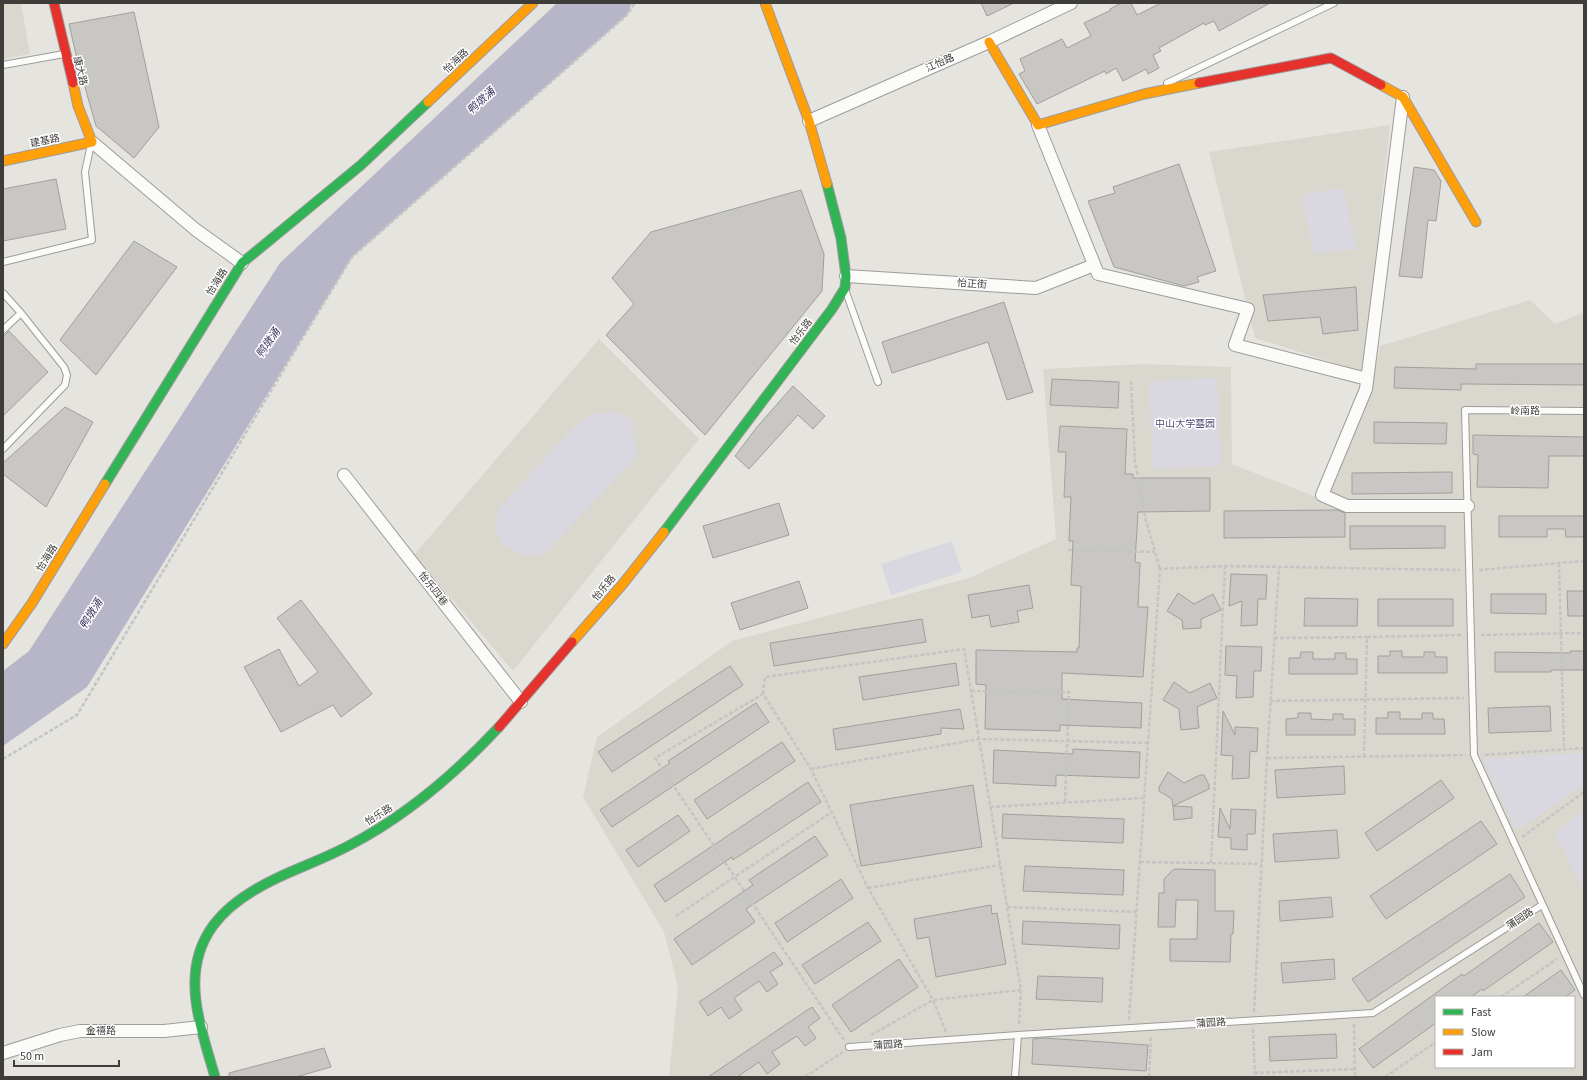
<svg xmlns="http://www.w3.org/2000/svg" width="1587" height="1080" viewBox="0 0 1587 1080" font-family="'Source Sans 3','Noto Sans SC',sans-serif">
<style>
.built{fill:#dad8ce;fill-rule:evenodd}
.green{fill:#d9d8e0}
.water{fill:#b7b6c8}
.building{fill:#c8c7c3;stroke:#a09f9c}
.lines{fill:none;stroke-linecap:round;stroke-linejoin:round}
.lane-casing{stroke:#9d9c99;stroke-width:8}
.street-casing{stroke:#9d9c99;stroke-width:14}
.fast-casing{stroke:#9d9c99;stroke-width:11}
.slow-casing{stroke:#9d9c99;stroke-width:11}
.jam-casing{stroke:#9d9c99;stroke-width:11}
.path{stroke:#c5c4c4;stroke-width:2.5;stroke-dasharray:4 2;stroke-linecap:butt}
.lane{stroke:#fbfbfa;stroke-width:6}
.street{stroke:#fbfbfa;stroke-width:12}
.fast{stroke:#30b455;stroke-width:9}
.slow{stroke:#ff9f0a;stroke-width:9}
.jam{stroke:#e5322d;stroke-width:9}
.labels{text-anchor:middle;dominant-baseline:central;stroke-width:3;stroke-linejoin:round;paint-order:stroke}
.street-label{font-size:10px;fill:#3e3d3a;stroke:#fff}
.park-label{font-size:10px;fill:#524d79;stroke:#fff}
.water-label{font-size:11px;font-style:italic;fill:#3c3761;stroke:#fff}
</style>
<rect width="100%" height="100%" fill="#e5e4df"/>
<path class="built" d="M3 3H21L30 54 3 59Z
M1390 125 1363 372 1255 338 1209 152Z
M1530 300 1555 324 1584 312V1077H669L678 987 664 932 583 797 597 737 732 641 969 578 1056 539 1043 369 1144 364 1231 367 1232 464 1324 500 1366 408 1380 346ZM1436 997H1574V1067H1436Z
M599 339 699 439 513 671 414 555Z"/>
<path class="green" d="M1343 188 1356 249 1314 254 1302 195Z
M1217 378 1221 466 1153 469 1149 381Z
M617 411 631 421 637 456 545 553C542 554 537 556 533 556 517 556 499 546 496 529 496 523 498 516 498 510L573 428 592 414Z
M952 541 962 572 891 595 881 564Z
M1584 753V784L1517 831 1483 759Z
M1584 808V891L1555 834Z"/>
<path class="water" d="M557 3H632L627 15 352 257 87 687 3 746V671L29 651 280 263Z"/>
<path class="building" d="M981 3H1014L987 16Z
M1121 3H1131L1137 15 1161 3H1270L1219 31 1214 21 1205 25 1204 23 1159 48 1161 51 1153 55 1159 68 1148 74 1146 69 1123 81 1116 68 1106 74 1105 71 1037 104 1019 74 1025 71 1020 59 1062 39 1067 48 1091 36 1084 23 1111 10 1110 9Z
M134 12 159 127 134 158 96 126 77 59 69 24Z
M1179 164 1216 271 1197 277 1199 282 1184 286 1114 267 1088 201 1115 193 1113 187Z
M1414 167 1434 170 1441 181 1436 221 1428 220 1422 278 1399 276Z
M56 179 66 229 3 241V189Z
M801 190 824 254 822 291 705 435 606 335 634 304 612 278 651 232Z
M134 241 177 267 96 375 60 340Z
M1356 287 1358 330 1323 334 1320 317 1268 321 1263 295Z
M1004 302 1033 392 1007 400 988 342 892 373 882 342Z
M9 331 48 372 3 416V337Z
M1476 364H1584V385L1461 384V390L1394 388 1395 367 1476 369Z
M1052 379 1119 382 1118 408 1050 405Z
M793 386 825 416 813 429 798 415 749 469 735 456 757 427Z
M65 407 93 422 46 507 3 474V463Z
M1374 422 1447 423 1446 444 1374 443Z
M1060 426 1127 429 1125 474H1133V478H1210V511L1138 512 1135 562 1140 563 1138 607H1148L1143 677 1062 673V699L1142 703 1141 728 1060 725V731L985 729 986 685 976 684V650L1077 652V648H1079L1081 586 1071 585 1073 541H1069L1071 497H1064L1066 452H1058Z
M1473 435 1584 437V456H1549L1548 488 1477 487 1478 455 1473 454Z
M1452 472V493L1352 494V473Z
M779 503 789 535 713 558 703 526Z
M1337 510 1345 513V537L1224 538V511Z
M1499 516H1584V537H1566L1565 529H1547V537H1499Z
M1350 526H1445V548L1350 549Z
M1231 574 1267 575 1266 599H1258L1257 625 1241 626 1242 601 1229 606Z
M799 581 808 608 740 630 731 603Z
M1029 585 1033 608 1017 611 1019 622 991 627 989 615 972 618 968 595Z
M1567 591H1584V616H1568Z
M1178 593 1194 604 1213 594 1221 610 1201 619V628L1183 629 1182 620 1167 611Z
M1491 594H1546V614L1491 613Z
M1305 598 1358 599 1357 626H1304Z
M1378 599H1453V626H1378Z
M301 600 372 694 341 717 333 705 281 732 244 667 279 649 299 686 318 672 277 618Z
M922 619 926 642 774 666 770 643Z
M1226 646 1262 647 1261 671H1254L1253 697 1236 698 1237 676 1225 675Z
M1390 651H1402V657H1424V652H1435V657H1447V673H1378V656H1390Z
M1570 651H1584V670H1551V672H1495V652L1570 653Z
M1301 652H1313V659H1335V653H1346V659H1357V674H1289V658H1300Z
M956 663 959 685 863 700 859 677Z
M730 666 743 685 612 772 598 752Z
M1174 682 1190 693 1210 683 1217 698 1197 707 1199 728 1181 730 1179 709 1163 700Z
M756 703 769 722 612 827 600 810 670 763 668 761Z
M1550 706 1551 731 1489 733 1488 708Z
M960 709 964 729 941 728V734L836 750 833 729Z
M1223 711 1235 735V727L1258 728 1257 752 1250 751 1249 778 1232 779 1233 756 1221 755Z
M1388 712H1400V719H1422V713H1433V719H1444L1445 734H1376V718H1388Z
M1298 713H1311V719L1333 720V714H1343V719H1355V735H1286V719L1298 718Z
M782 742 795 761 707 819 694 800Z
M1073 749 1140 752 1139 778 1056 775V786L993 783 994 750 1073 754Z
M1344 766 1345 794 1277 798 1275 770Z
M1168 772 1184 783 1200 775H1204L1209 785V789L1173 806 1172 799 1159 791V787Z
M1441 780 1454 798 1377 851 1365 833Z
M808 782 821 802 733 860 732 857 665 902 654 885Z
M973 785 982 847 861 866 850 805Z
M1173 806 1192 807V818L1174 820Z
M1220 808 1230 829 1231 809 1256 810 1255 834H1247V850L1231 849V838L1218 837Z
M1003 814 1124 819 1123 843 1002 838Z
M678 815 690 831 638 867 626 850Z
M1481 821 1497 844 1386 919 1370 896Z
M1337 830 1339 858 1275 862 1273 834Z
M815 836 828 855 746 909 755 922 692 965 674 939 753 885 749 880Z
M1025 866 1124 870 1123 895 1023 891Z
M1174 869 1215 870V911H1234L1233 934H1231L1230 962 1170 961V939H1197L1198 900H1176L1175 927H1158L1159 893H1164V879Z
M1510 874 1525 897 1368 1002 1352 979Z
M841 879 853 898 787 942 775 923Z
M1331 897 1333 917 1280 921 1279 901Z
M991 905 992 914 997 913 1006 964 936 977 929 937 917 939 914 919Z
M1023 921 1120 925 1119 949 1022 944Z
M868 922 881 941 815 984 802 965Z
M1539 923 1553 942 1483 991 1482 989 1471 997H1436V1023L1373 1068 1359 1049 1462 974 1464 976Z
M774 952 783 964 770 972 778 984 767 992 759 981 734 998 742 1010 729 1019 721 1007 708 1016 699 1002Z
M899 959 918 987 851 1032 832 1005Z
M1334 959 1335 979 1283 983 1281 963Z
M1561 970 1575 990 1565 997H1523Z
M1038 976 1103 978 1102 1002 1036 999Z
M812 1007 820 1018 808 1027 816 1038 805 1046 797 1036 772 1052 780 1064 767 1074 759 1062 737 1077H708Z
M1336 1034 1337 1058 1270 1061 1269 1037Z
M1044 1038 1148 1045 1146 1071 1032 1064 1033 1039Z
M324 1048 331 1067 296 1077H229V1073Z"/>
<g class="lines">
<g class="lane-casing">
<path id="lane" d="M3 65 64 54
M1167 83 1334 3
M3 262 92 240 85 172 91 144
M846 292 878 382
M3 293 21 313 64 367 67 375 65 385 3 449
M3 330 21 313
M1584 411 1465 410 1474 755 1584 995
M849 1047 1018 1035 1373 1013 1542 905
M1015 1077 1018 1035"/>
</g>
<g class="street-casing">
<path id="street" d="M1403 97 1366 389 1322 495 1347 506H1468
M809 121 989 42 1071 3
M1038 125 1098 274 1248 309 1235 345 1367 379
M92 142 196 230 242 263
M846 276 1036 288 1094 265
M344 475 521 702
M3 1053 60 1035 80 1031H164L201 1027"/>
</g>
<g class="fast-casing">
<path id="fast" d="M105 484 242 263 361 165 428 102
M664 532 832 309 845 288 846 276 841 238 827 184
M215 1077C208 1052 199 1027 196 1001 188 938 223 904 275 879 300 867 326 858 350 845 406 816 456 773 499 727"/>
</g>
<g class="slow-casing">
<path id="slow" d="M765 3 809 121 827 184
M989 42 1038 125 1144 94 1199 83
M1381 85 1403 97 1476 222
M428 102 533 3
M3 161 92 142 78 106 73 83
M572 642 622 585 664 532
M3 644 32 603 105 484"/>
</g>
<g class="jam-casing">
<path id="jam" d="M54 3 73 83
M1199 83 1331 58 1381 85
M499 727 572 642"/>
</g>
<path class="path" d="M1131 381 1135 462 1146 521 1160 569
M1068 550 1154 552
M1559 563 1564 749
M1479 570 1584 561
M1481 635 1584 633
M1274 638 1367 637
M971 691 1069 692 1065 802
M763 694 765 677 964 649 1021 990 1019 1026
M1270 701 1464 698
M1485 755 1584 748
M1364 757 1367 637 1462 635
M1267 758 1466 755
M3 759 77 715 299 344 352 257 627 15 635 3
M811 769 979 739 1148 743
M990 807 1144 798
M1522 837 1584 792
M1140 862 1261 864
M1211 863 1225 566
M868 888 1000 865
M1007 907 1136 912
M676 916 832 812
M1501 997 1557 959
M1254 1012 1267 758 1279 567
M1129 1020 1160 569 1225 566 1460 570
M1354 1024 1355 1077
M1253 1029 1255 1077
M871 1035 933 1000 1021 990
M844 1040 655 758 763 694 811 769 868 888 933 1000 946 1032
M1254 1073 1355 1069
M805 1077 843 1052
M1149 1077 1151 1035
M1385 1077 1436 1042"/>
<use href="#lane" class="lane"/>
<use href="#street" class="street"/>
<use href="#fast" class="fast"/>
<use href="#slow" class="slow"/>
<use href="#jam" class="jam"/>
</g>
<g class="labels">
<g class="street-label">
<text transform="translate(456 61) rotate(-43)">怡海路</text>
<text transform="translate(940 63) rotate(-24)">江怡路</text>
<text transform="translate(80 71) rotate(76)">康大路</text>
<text transform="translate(45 141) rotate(-12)">建基路</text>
<text transform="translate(217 282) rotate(-58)">怡海路</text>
<text transform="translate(972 284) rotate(4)">怡正街</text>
<text transform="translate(801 332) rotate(-53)">怡乐路</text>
<text x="1525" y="411">岭南路</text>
<text transform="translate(47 558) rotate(-58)">怡海路</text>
<text transform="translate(604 588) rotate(-50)">怡乐路</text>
<text transform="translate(433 589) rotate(52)">怡乐四巷</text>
<text transform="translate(379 815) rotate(-32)">怡乐路</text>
<text transform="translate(1520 919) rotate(-33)">蒲园路</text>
<text transform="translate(1211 1023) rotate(-4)">蒲园路</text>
<text x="101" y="1031">金禧路</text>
<text transform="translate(888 1045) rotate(-4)">蒲园路</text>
</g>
<g class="park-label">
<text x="1185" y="424">中山大学墓园</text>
</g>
<g class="water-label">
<text transform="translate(481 101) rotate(-43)">鸭墩涌</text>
<text transform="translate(268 343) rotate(-55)">鸭墩涌</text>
<text transform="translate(91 614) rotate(-58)">鸭墩涌</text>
</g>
</g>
<rect width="1587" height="1080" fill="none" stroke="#3e3d3a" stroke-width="8"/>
<rect x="1435" y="996" width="140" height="72" fill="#ffffff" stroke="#b2b1b0"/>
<rect x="1443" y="1009" width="20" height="6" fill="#30b455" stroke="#b2b1b0"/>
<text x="1471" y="1016" font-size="12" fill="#3e3d3a">Fast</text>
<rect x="1443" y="1029" width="20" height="6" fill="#ff9f0a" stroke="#b2b1b0"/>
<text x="1471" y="1036" font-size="12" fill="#3e3d3a">Slow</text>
<rect x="1443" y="1049" width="20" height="6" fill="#e5322d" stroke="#b2b1b0"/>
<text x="1471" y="1056" font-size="12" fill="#3e3d3a">Jam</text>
<path d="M14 1060v6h105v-6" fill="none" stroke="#3e3d3a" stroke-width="2"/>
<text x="20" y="1060" font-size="12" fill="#3e3d3a" stroke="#ffffff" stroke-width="3" paint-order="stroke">50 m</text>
</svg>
